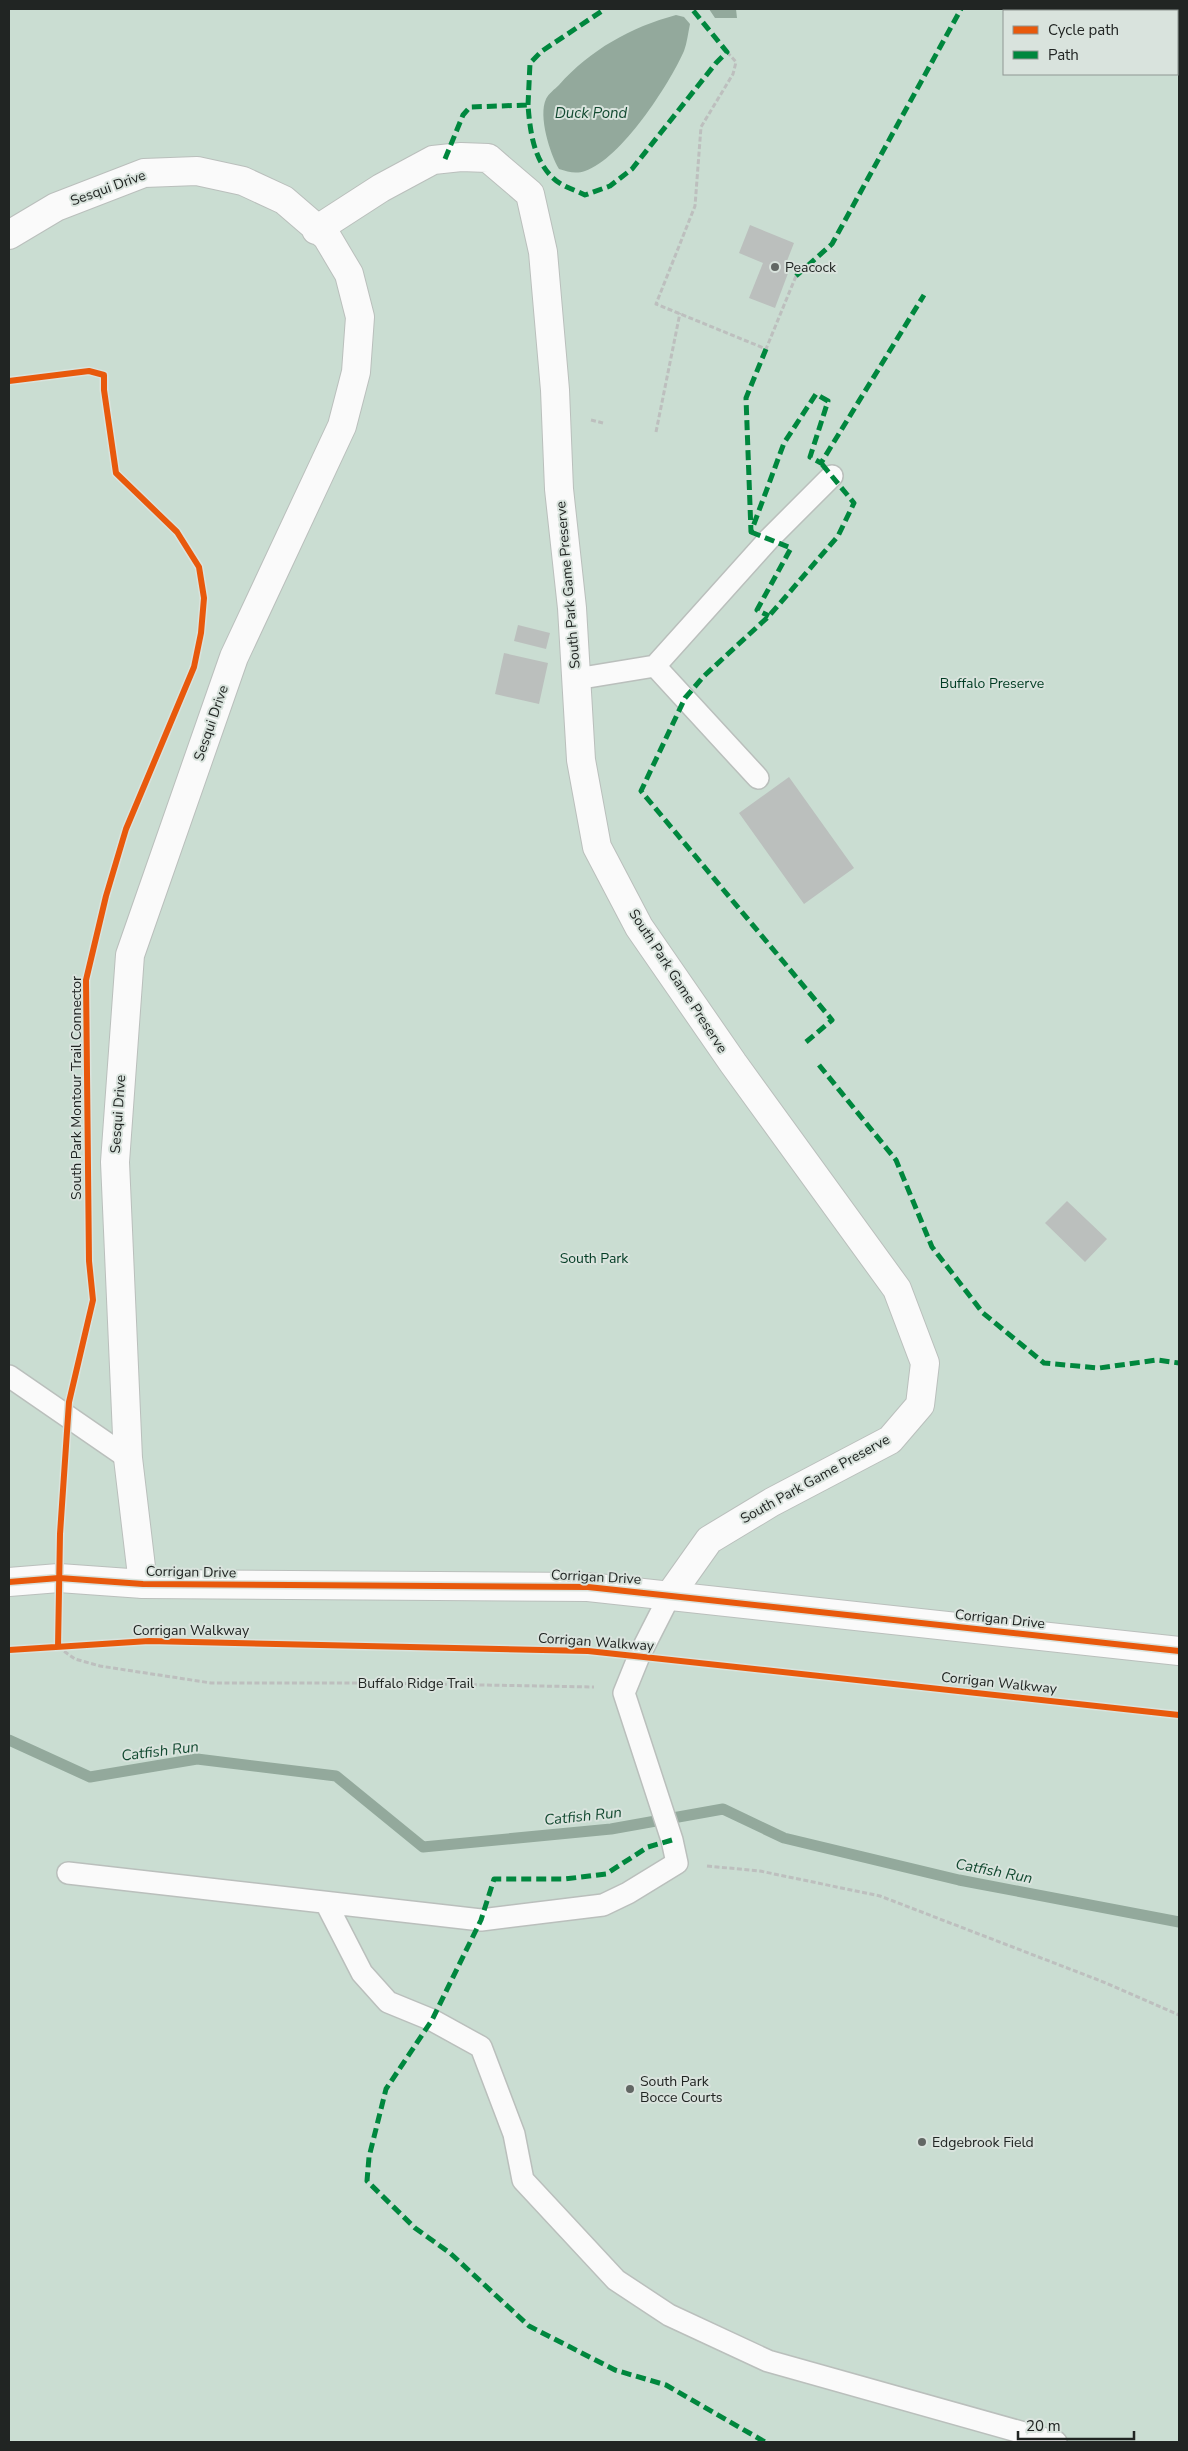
<svg xmlns="http://www.w3.org/2000/svg" width="1188" height="2451" viewBox="0 0 1188 2451" font-family="'Nunito Sans',sans-serif">
<style>
.green{fill:#caddd2;fill-rule:evenodd}
.water{fill:#93a99c}
.lines{fill:none;stroke-linecap:round;stroke-linejoin:round}
.stream{stroke:#93a99c;stroke-width:11}
.building{fill:#bbbfbd}
.service-casing{stroke:#babfbc;stroke-width:24}
.minor-casing{stroke:#babfbc;stroke-width:30}
.tertiary-casing{stroke:#babfbc;stroke-width:30}
.path{stroke:#bdbfbe;stroke-width:3;stroke-dasharray:5 2.5;stroke-linecap:butt}
.service{stroke:#fafafa;stroke-width:21}
.minor{stroke:#fafafa;stroke-width:28}
.tertiary{stroke:#fafafa;stroke-width:28}
.quiet{stroke:#00873e;stroke-width:5;stroke-dasharray:10 5;stroke-linecap:butt}
.cycleway-casing{stroke:#d9e3dd;stroke-width:9}
.cycleway{stroke:#e8590c;stroke-width:6}
.poi-dot{fill:#626764;stroke:#d9e3dd;stroke-width:2}
.labels{text-anchor:middle;dominant-baseline:central;stroke-width:4;stroke-linejoin:round;paint-order:stroke}
.street-label{font-size:14px;fill:#212523;stroke:#d9e3dd}
.poi-label{font-size:14px;fill:#212523;stroke:#d9e3dd;text-anchor:start}
.park-label{font-size:14px;fill:#003b23;stroke:#d9e3dd}
.water-label{font-size:15px;font-style:italic;fill:#134a31;stroke:#d9e3dd}
</style>
<rect width="100%" height="100%" fill="#dbe1de"/>
<path class="green" d="M9 9H1179V2442H9ZM1004 11H1177V74H1004Z"/>
<path class="water" d="M709 9H736L737 18H715Z
M676 15 684 17 690 24C688 33 687 43 684 51 669 85 621 159 585 171 576 174 568 172 559 169 550 154 538 116 546 99 548 94 555 89 559 85 590 50 631 27 676 15Z"/>
<g class="lines">
<path class="stream" d="M9 1740 90 1777 197 1759 336 1776 423 1847 611 1829 723 1809 784 1838 959 1880 1179 1922"/>
</g>
<path class="building" d="M750 225 794 243 785 266 790 268 775 308 749 298 763 263 739 253Z
M518 625 550 633 546 649 514 641Z
M504 653 548 663 539 704 495 694Z
M789 777 854 868 804 904 739 813Z
M1067 1201 1107 1239 1085 1262 1045 1223Z"/>
<g class="lines">
<g class="service-casing">
<path id="service" d="M655 666 758 778
M576 679 655 666 769 539 832 476
M9 1376 128 1458
M68 1873 481 1920 603 1905 628 1893 677 1863 672 1840 624 1693 639 1656 670 1595
M326 1903 362 1973 388 2002 432 2020 481 2047 514 2134 523 2180 616 2280 669 2315 768 2361 1056 2442"/>
</g>
<g class="minor-casing">
<path id="minor" d="M316 230 381 188 433 160 461 157 488 158 530 194 543 252 555 390 559 489 572 608 581 760 597 847 639 927 733 1063 897 1289 925 1363 920 1405 890 1440 772 1502 709 1540 670 1595
M9 235 56 207 144 173 197 171 243 181 284 200 327 237 349 274 360 317 356 372 342 426 234 657 130 955 115 1162 128 1458 143 1584"/>
</g>
<g class="tertiary-casing">
<path id="tertiary" d="M9 1582 59 1578 143 1584 588 1587 1179 1651"/>
</g>
<path class="path" d="M727 52 736 62 733 74 701 127 695 206 656 304 766 349 796 276
M591 420 603 423
M656 432 680 313
M58 1647 75 1659 100 1666 211 1683H375L594 1687
M707 1866 760 1871 880 1896 1101 1981 1179 2015"/>
<use href="#service" class="service"/>
<use href="#minor" class="minor"/>
<use href="#tertiary" class="tertiary"/>
<path class="quiet" d="M528 105 530 63 542 51 605 9
M445 159 463 115 470 107 528 105C530 130 533 159 553 178 561 186 575 190 585 195L610 186 632 169 716 63 727 52 692 9
M796 276 832 244 961 9
M766 349 746 398 751 532 784 443 816 394 828 401 810 457 821 463 924 295
M751 532 791 548 757 610 769 616
M806 1042 832 1020 641 791 685 698 704 676 769 616 838 536 854 503 821 463
M819 1065 896 1160 932 1247 983 1313 1044 1363 1099 1368 1157 1360 1179 1363
M672 1840 648 1847 606 1874 565 1879H494L481 1920 432 2020 386 2089 369 2157 367 2181 415 2228 450 2253 529 2326 615 2370 666 2385 765 2442"/>
<g class="cycleway-casing">
<path id="cycleway" d="M9 381 89 371 104 375V390L116 473 177 532 199 567 204 598 201 633 194 667 126 829 106 896 86 980 89 1261 93 1300 69 1402 60 1534 58 1647
M9 1582 59 1578 143 1584 588 1587 1179 1651
M9 1650 149 1641 588 1651 1179 1715"/>
</g>
<use href="#cycleway" class="cycleway"/>
</g>
<g class="poi-dot">
<circle cx="775" cy="267" r="5"/>
<circle cx="630" cy="2089" r="5"/>
<circle cx="922" cy="2142" r="5"/>
</g>
<g class="labels">
<g class="street-label">
<text transform="translate(108 188) rotate(-20)">Sesqui Drive</text>
<text transform="translate(568 585) rotate(-95)">South Park Game Preserve</text>
<text transform="translate(211 723) rotate(-71)">Sesqui Drive</text>
<text transform="translate(678 981) rotate(57)">South Park Game Preserve</text>
<text transform="translate(76 1088) rotate(-90)">South Park Montour Trail Connector</text>
<text transform="translate(118 1114) rotate(-86)">Sesqui Drive</text>
<text transform="translate(815 1479) rotate(-29)">South Park Game Preserve</text>
<text transform="translate(191 1572) rotate(1)">Corrigan Drive</text>
<text transform="translate(596 1577) rotate(3)">Corrigan Drive</text>
<text transform="translate(1000 1619) rotate(6)">Corrigan Drive</text>
<text x="191" y="1630">Corrigan Walkway</text>
<text transform="translate(596 1642) rotate(4)">Corrigan Walkway</text>
<text x="416" y="1683">Buffalo Ridge Trail</text>
<text transform="translate(999 1683) rotate(6)">Corrigan Walkway</text>
</g>
<g class="poi-label">
<text x="785" y="267">Peacock</text>
<text x="640" y="2081">South Park<tspan x="640" dy="16">Bocce Courts</tspan></text>
<text x="932" y="2142">Edgebrook Field</text>
</g>
<g class="park-label">
<text x="992" y="683">Buffalo Preserve</text>
<text x="594" y="1258">South Park</text>
</g>
<g class="water-label">
<text x="591" y="113">Duck Pond</text>
<text transform="translate(160 1751) rotate(-7)">Catfish Run</text>
<text transform="translate(583 1816) rotate(-6)">Catfish Run</text>
<text transform="translate(994 1871) rotate(11)">Catfish Run</text>
</g>
</g>
<rect width="1188" height="2451" fill="none" stroke="#212523" stroke-width="20"/>
<rect x="1003" y="10" width="175" height="65" fill="#d9e3dd" stroke="#8f9793"/>
<rect x="1013" y="26" width="25" height="8" fill="#e8590c" stroke="#8f9793"/>
<text x="1048" y="35" font-size="15" fill="#212523">Cycle path</text>
<rect x="1013" y="51" width="25" height="8" fill="#00873e" stroke="#8f9793"/>
<text x="1048" y="60" font-size="15" fill="#212523">Path</text>
<path d="M1018 2431v8h116v-8" fill="none" stroke="#212523" stroke-width="2.5"/>
<text x="1026" y="2431" font-size="15" fill="#212523" stroke="#d9e3dd" stroke-width="4" paint-order="stroke">20 m</text>
</svg>
